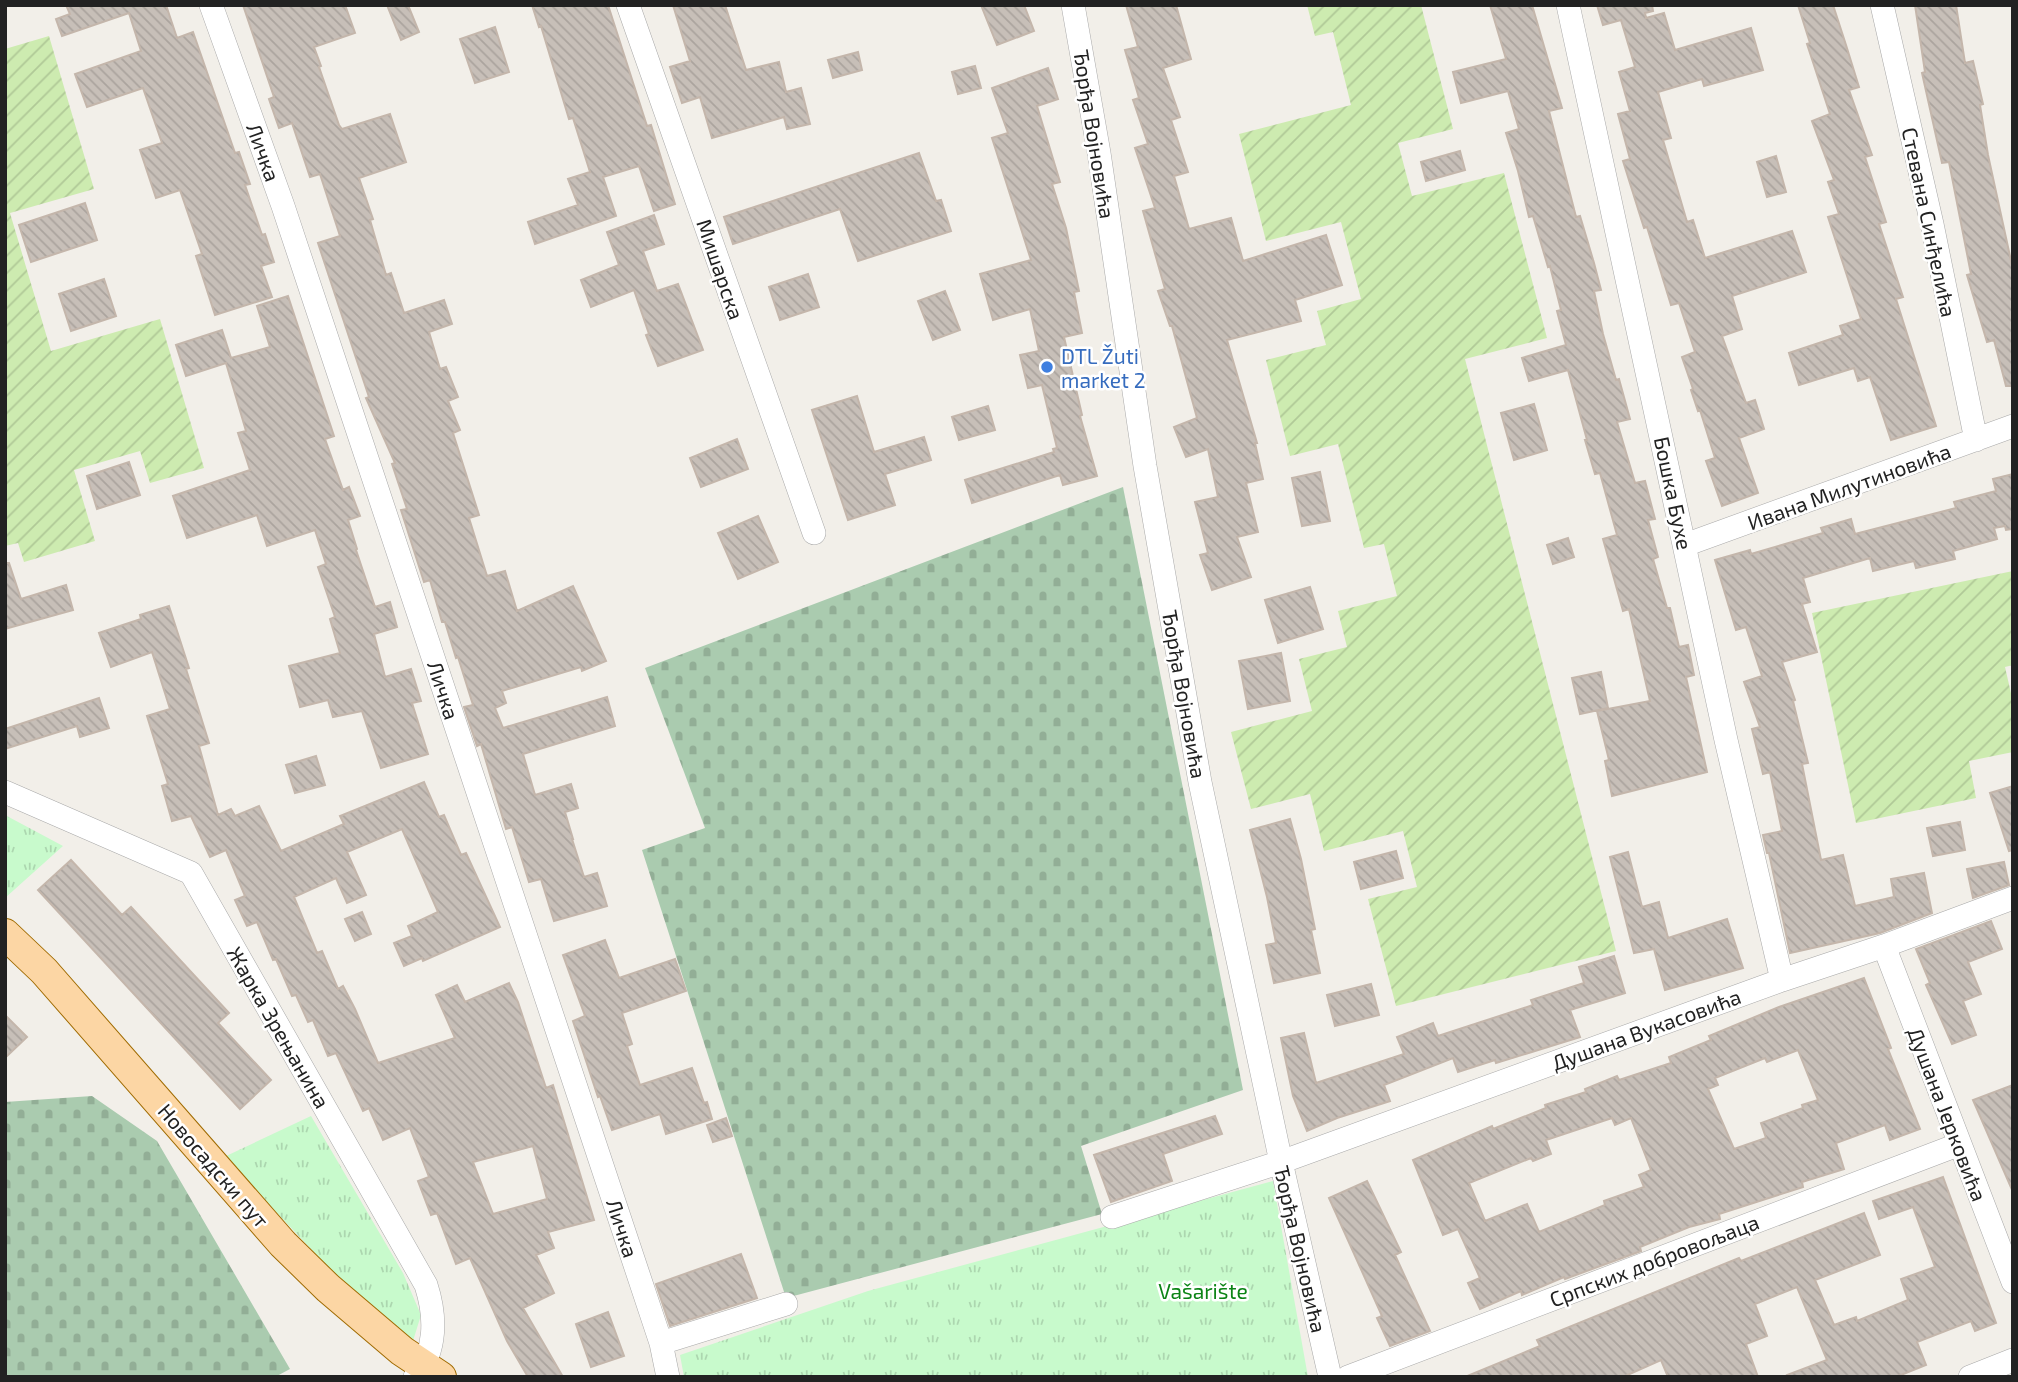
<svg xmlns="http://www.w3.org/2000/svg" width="2018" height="1382" viewBox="0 0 2018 1382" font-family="'Exo 2',sans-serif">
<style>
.cemetery{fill:url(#cemetery-stones)}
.park{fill:url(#park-tufts)}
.garden{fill:url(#garden-furrows)}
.building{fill:url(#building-back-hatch);stroke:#c4b6ab;stroke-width:2;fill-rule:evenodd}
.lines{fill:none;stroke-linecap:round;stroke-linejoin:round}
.minor-casing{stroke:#a9a9a9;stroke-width:24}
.major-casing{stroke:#a06b00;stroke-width:32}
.minor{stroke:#fff;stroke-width:23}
.major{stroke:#fcd6a4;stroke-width:30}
.shop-dot{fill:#3f7fe0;stroke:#fff;stroke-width:2.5}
.labels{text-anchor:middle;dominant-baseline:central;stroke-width:5;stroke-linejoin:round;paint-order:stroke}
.street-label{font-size:21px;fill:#222;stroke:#fff}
.shop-label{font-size:21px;fill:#366cbe;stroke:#fff;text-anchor:start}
.park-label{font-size:21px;fill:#0c8416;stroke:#fff}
</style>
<defs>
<pattern id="cemetery-stones" width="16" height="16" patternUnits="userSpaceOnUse" patternTransform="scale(1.75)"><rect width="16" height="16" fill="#aacbaf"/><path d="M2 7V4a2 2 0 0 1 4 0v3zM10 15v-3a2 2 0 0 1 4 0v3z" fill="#92ae96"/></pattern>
<pattern id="park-tufts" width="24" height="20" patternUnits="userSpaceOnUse" patternTransform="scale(1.75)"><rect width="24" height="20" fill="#c8facc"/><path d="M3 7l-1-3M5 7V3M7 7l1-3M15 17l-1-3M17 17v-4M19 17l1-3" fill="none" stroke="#acd6af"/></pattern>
<pattern id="garden-furrows" width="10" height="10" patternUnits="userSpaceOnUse" patternTransform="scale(1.75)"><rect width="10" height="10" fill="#cdebb0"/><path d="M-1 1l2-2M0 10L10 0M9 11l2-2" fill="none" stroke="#b0c997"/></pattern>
<pattern id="building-back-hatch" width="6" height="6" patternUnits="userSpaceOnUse" patternTransform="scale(1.75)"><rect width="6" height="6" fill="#c7bfb8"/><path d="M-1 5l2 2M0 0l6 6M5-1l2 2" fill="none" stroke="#aba49e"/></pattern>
</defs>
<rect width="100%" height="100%" fill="#f2efe9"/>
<path class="cemetery" d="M1123 487 1243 1090 1081 1146 1102 1214 786 1298 642 850 705 828 645 668Z
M92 1096 157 1141 290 1369 275 1377H5V1102Z"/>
<path class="park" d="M5 815 63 846 5 898Z
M311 1116 403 1273 421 1315 413 1341 331 1270 224 1157Z
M1273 1181 1308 1377H684L680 1355 868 1291Z"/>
<path class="garden" d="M1307 5H1421L1453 129 1398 143 1412 196 1504 173 1547 338 1465 359 1616 951 1396 1006 1368 899 1417 887 1403 831 1324 851 1310 794 1251 809 1231 732 1312 711 1299 659 1347 647 1338 611 1397 596 1384 544 1364 548 1338 444 1290 456 1266 360 1326 345 1317 311 1361 299 1341 222 1266 241 1239 134 1351 105 1333 32 1315 36Z
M49 36 94 189 10 213 51 351 160 319 204 468 150 483 140 451 74 470 95 541 24 562 18 543 5 546V49Z
M2013 571V665L2005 667 2013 702V752L1969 761 1976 798 1856 823 1812 613Z"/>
<path class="building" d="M66 5H166L177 38 193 32 235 153 239 152 250 184 245 185 262 235 265 234 274 262 261 266 272 297 215 315 196 256 202 254 180 190 156 198 140 150 162 143 143 88 87 107 75 74 141 51 129 13 62 36 56 19 70 14Z
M243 5H345L355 33 314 47 321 66 319 67 339 125 342 129 390 114 406 162 359 178 373 219 370 220 386 275 391 273 404 313 444 300 452 324 429 332 440 369 446 367 458 397 448 401 460 430 453 433 479 515 469 518 487 576 505 571 517 611 573 586 606 661 582 671 581 667 502 691 506 703 495 708 503 728 607 697 615 726 523 754 535 795 571 784 578 808 565 812 573 839H572L584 877 597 873 607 906 554 921 541 879 529 882 512 827 506 829 481 744 477 746 464 707 473 705 458 657 456 658 445 622H442L430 580 424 582 401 510 407 509 392 464 395 463 366 398 369 397 355 355 318 243 340 236 320 174 310 177 292 123 279 128 269 99 274 97Z
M387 5H408L419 32 401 40Z
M532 5H608L647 126 651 125 675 204 654 211 639 166 603 177 616 216 535 244 528 222 578 205 568 179 590 172 573 118 569 119 541 26 539 27Z
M673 5H725L746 70 779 62 786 92 801 88 810 124 787 129 784 117 712 138 700 97 682 103 670 67 690 61Z
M981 5H1024L1034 31 997 45Z
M1126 5H1176L1191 59 1163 68 1180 117 1171 120 1188 172 1174 176 1189 229 1231 218 1243 261 1326 235 1342 285 1295 300 1301 321 1227 340 1257 443H1255L1263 479 1246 483 1258 532 1237 537 1251 577 1212 590 1200 555 1208 553 1195 502 1218 497 1208 449 1186 457 1174 427 1197 418 1172 326H1170L1158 291 1165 289 1143 211 1155 208 1135 148 1148 144 1133 100 1139 98 1125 50 1138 47Z
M1490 5H1532L1562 108 1549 111 1576 217 1580 216 1594 263 1601 290 1594 291 1603 334 1616 380 1619 379 1630 419 1617 422 1635 483 1645 481 1655 519 1648 520 1658 557 1653 559 1667 608H1670L1679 647 1688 645 1694 675 1686 677 1707 772 1612 796 1605 761 1609 760 1597 711 1650 701 1629 609 1623 611 1603 539 1617 535 1600 473 1595 474 1585 440H1587L1568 370 1529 381 1522 358 1566 345 1557 311 1561 310 1550 266 1548 267 1533 216 1529 217 1518 171 1506 133 1519 129 1508 91 1461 103 1453 72 1506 59Z
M1597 5H1652L1653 11 1645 13 1646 18 1664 13 1675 50 1751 28 1763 70 1704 86 1702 79 1658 92 1671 138 1663 140 1687 222 1693 220 1705 258 1792 231 1806 272 1732 296 1742 329 1722 336 1746 403 1755 400 1764 429 1739 438 1758 493 1722 506 1706 461 1715 458 1700 410 1698 411 1691 390 1693 389 1682 357 1695 352 1679 303 1671 305 1647 227 1644 228 1623 161 1630 159 1618 114 1630 111 1619 72 1635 67 1621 20 1603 25Z
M1798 5H1833L1846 45 1859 87 1849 90 1872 155 1865 157 1886 222 1879 224 1903 297 1896 299 1936 426 1891 440 1870 377 1858 381 1854 368 1799 385 1789 353 1843 335 1840 326 1861 319 1828 217 1839 214 1828 182 1834 180 1812 121 1830 114 1807 44 1810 43Z
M1915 5H1956L1965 63 1973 61 1983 104 1980 105 1988 155 2013 270V386H2006L1994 340 1987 342 1967 275 1971 274 1949 162 1942 163 1922 73 1925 72Z
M495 27 509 72 475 83 460 39Z
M858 52 862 70 833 78 828 60Z
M975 66 981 88 958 94 952 72Z
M1048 68 1058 99 1037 106 1060 182 1052 184 1066 228 1079 291 1074 292 1082 333 1064 337 1082 415 1080 416 1097 476 1063 485 1060 475 972 503 965 480 1054 452 1053 449 1057 448 1042 385 1028 388 1020 355 1039 351 1030 309 993 320 980 274 1031 260 992 138 1008 133 992 88Z
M1460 151 1465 170 1426 181 1421 162Z
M919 153 936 201 941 200 951 231 858 261 840 209 733 244 724 217Z
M1776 156 1786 192 1767 197 1757 162Z
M85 203 97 240 31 262 19 225Z
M654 215 664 244 643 251 657 291 678 284 703 350 658 366 646 335 649 334 634 290 591 307 581 280 619 265 607 232Z
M808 274 819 307 780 320 769 287Z
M104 279 116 316 71 331 59 294Z
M945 291 960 330 933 340 918 301Z
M288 296 334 436 325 439 343 490 349 487 360 516 348 520 357 549 356 550 375 607 390 602 397 627 374 634 385 677 411 669 421 701 412 703 428 754 381 768 362 711 333 717 328 700 300 707 289 666 340 653 330 619 335 617 318 567 326 564 315 530 267 546 257 515 187 538 173 496 250 470 238 433 246 431 226 363 186 376 176 345 222 330 231 358 270 347 257 306Z
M857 396 874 452 924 437 931 460 885 474 895 505 848 520 812 410Z
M1534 404 1547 450 1514 460 1501 413Z
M988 406 995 430 959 440 952 417Z
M737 439 748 469 701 487 690 458Z
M129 462 140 495 97 509 87 476Z
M1320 472 1330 521 1302 526 1292 478Z
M2013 474V529L2006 530 2005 526 1994 528 1997 539 1953 551 1955 559 1916 568 1914 561 1873 571 1870 558 1803 578 1810 602 1802 604 1817 652 1782 662 1795 700 1793 701 1808 763 1802 764 1821 860 1843 855 1855 906 1894 897 1891 879 1924 873 1932 913 1880 933 1790 953 1769 853H1767L1763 835 1782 831 1770 772 1763 774 1752 729 1760 727 1744 682 1762 676 1746 627 1736 630 1715 560 1750 550 1751 554 1823 533 1821 528 1851 519 1855 534 1956 508 1954 502 1996 491 1993 479Z
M758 516 778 562 738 579 718 533Z
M1568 538 1574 557 1553 564 1547 545Z
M5 563H9L21 599 66 585 73 610 5 629Z
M1310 587 1323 629 1278 643 1265 600Z
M169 606 189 668 186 669 209 743 199 746 218 815 231 809 235 816 259 806 281 851 344 824 340 816 424 782 439 817 444 815 461 855 466 853 500 927 423 961 422 958 404 966 394 943 412 936 408 926 438 912 402 829 347 852 366 895 347 903 336 878 294 897 317 953 322 951 338 989 343 986 355 1009 378 1063 455 1038 436 995 457 985 465 1002 509 983 518 1002 546 1088 553 1085 594 1220 548 1232 554 1248 536 1255 554 1293 523 1308 563 1377H528L507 1341 470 1258 456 1264 437 1213 431 1215 418 1181 429 1177 410 1128 383 1140 369 1108 363 1111 336 1053 328 1056 313 1020 308 1022 296 995 292 996 276 959 273 960 257 922 247 926 235 900 245 896 226 850 210 857 191 816 172 821 162 786 168 784 147 716 170 709 152 652 111 667 99 633 141 619 140 615ZM533 1146 547 1199 493 1214 473 1162Z
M1281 653 1290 701 1248 709 1239 661Z
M1601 672 1608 708 1580 714 1572 678Z
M99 698 109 728 80 737 77 726 5 749V729Z
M316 756 325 785 295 793 286 765Z
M2013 786V850L2009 851 1990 793Z
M1290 819 1301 859 1315 929 1311 930 1320 973 1274 983 1266 945 1276 943 1267 897 1250 830Z
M1960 822 1965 850 1933 856 1927 828Z
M1396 851 1403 878 1361 889 1354 862Z
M1628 852 1642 907 1659 902 1668 938 1727 919 1743 968 1665 990 1654 949 1634 953 1610 857Z
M71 860 122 915 131 907 229 1013 218 1023 271 1080 240 1109 38 890Z
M2004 862 2009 885 1973 898 1967 869Z
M362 912 371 934 355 941 345 919Z
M1991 921 2002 949 1968 962 1981 994 1963 1001 1976 1035 1952 1044 1926 985 1930 983 1916 949Z
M605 940 619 978 675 959 686 991 622 1013 632 1044 627 1046 640 1085 692 1068 704 1103 707 1102 712 1119 666 1134 660 1114 612 1130 600 1096 598 1097 573 1021 585 1016 563 955Z
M1614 956 1625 993 1570 1010 1580 1037 1496 1063 1495 1060 1458 1072 1453 1058 1384 1085 1390 1101 1337 1118 1307 1131 1293 1096 1281 1038 1304 1033 1316 1083 1404 1054 1397 1037 1433 1023 1438 1036 1533 1005 1531 1000 1584 983 1579 967Z
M1864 978 1891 1048 1888 1049 1920 1129 1890 1140 1885 1125 1836 1143 1844 1169 1802 1182 1803 1187 1719 1214 1720 1219 1689 1227 1640 1247 1641 1251 1565 1279 1564 1277 1522 1295 1521 1291 1480 1309 1468 1283 1480 1278 1458 1229 1443 1235 1413 1160 1492 1126 1493 1129 1546 1108 1545 1105 1586 1092 1585 1089 1617 1076 1619 1080 1671 1063 1669 1057 1711 1040 1709 1036 1779 1007ZM1798 1050 1818 1100 1802 1105 1803 1108 1761 1123 1766 1138 1734 1149 1708 1089 1718 1085 1715 1078 1765 1058 1767 1062ZM1612 1118 1615 1125 1631 1118 1651 1170 1639 1175 1644 1187 1604 1201 1605 1205 1539 1232 1527 1204 1485 1221 1469 1183 1531 1158 1533 1161 1551 1154 1546 1140Z
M1371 984 1379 1015 1335 1026 1327 995Z
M5 1015 27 1037 5 1058Z
M2013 1085V1192L1973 1100Z
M1215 1116 1222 1134 1163 1154 1172 1181 1111 1202 1094 1155Z
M726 1118 732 1136 713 1142 707 1125Z
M1943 1177 1996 1323 1975 1331 1971 1321 1917 1342 1926 1365 1896 1377H1788L1787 1375 1827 1360 1797 1287 1755 1304 1767 1336 1746 1344 1758 1377H1668L1661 1360 1623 1377H1465L1540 1346 1537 1340 1739 1258 1741 1261 1864 1213 1880 1255 1815 1280 1834 1325 1856 1317 1857 1321 1908 1300 1901 1279 1935 1267 1913 1207 1879 1219 1873 1201Z
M1367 1181 1401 1252 1395 1255 1430 1331 1390 1346 1377 1318 1382 1316 1329 1198Z
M741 1254 757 1298 670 1326 656 1284Z
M608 1312 624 1356 591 1367 576 1324Z"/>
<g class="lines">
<g class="minor-casing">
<path id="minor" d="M211 5 283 206 661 1343 668 1377
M628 5 814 533
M1073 5 1099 153 1145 466 1200 782 1281 1162 1330 1377
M1568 5 1726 740 1782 980
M1882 5 1932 224 1976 440
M1685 545 2013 426
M5 792 191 873 426 1285C436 1316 437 1351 415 1377
M1884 946 2013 1282
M1112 1217 1281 1162 1782 980 1884 946 2013 898
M661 1343 786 1304
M1348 1377 1960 1144
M1970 1377 2013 1360"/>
</g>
<g class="major-casing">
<path id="major" d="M5 934 44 971 283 1244 328 1288 402 1351 441 1377"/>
</g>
<use href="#minor" class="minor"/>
<use href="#major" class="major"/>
</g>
<circle class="shop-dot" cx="1047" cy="367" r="7"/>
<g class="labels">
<g class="street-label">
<text transform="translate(1095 134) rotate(81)">Ђорђа Војновића</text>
<text transform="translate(264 152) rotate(70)">Личка</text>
<text transform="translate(1930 222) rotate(78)">Стевана Синђелића</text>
<text transform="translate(721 269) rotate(71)">Мишарска</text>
<text transform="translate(1849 486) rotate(-20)">Ивана Милутиновића</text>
<text transform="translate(1674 493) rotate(78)">Бошка Бухе</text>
<text transform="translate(444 690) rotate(72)">Личка</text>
<text transform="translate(1185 694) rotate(80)">Ђорђа Војновића</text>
<text transform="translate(279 1027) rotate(60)">Жарка Зрењанина</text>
<text transform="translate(1646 1029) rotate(-20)">Душана Вукасовића</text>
<text transform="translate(1948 1114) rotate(69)">Душана Јерковића</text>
<text transform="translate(214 1165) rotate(49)">Новосадски пут</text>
<text transform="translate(623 1228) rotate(72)">Личка</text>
<text transform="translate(1301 1249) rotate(77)">Ђорђа Војновића</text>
<text transform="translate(1654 1260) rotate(-21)">Српских добровољаца</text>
</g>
<g class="shop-label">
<text x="1061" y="355">DTL Žuti<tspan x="1061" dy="24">market 2</tspan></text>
</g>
<g class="park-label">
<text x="1203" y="1290">Vašarište</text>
</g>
</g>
<rect width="2018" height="1382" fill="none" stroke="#222222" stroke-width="14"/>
</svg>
